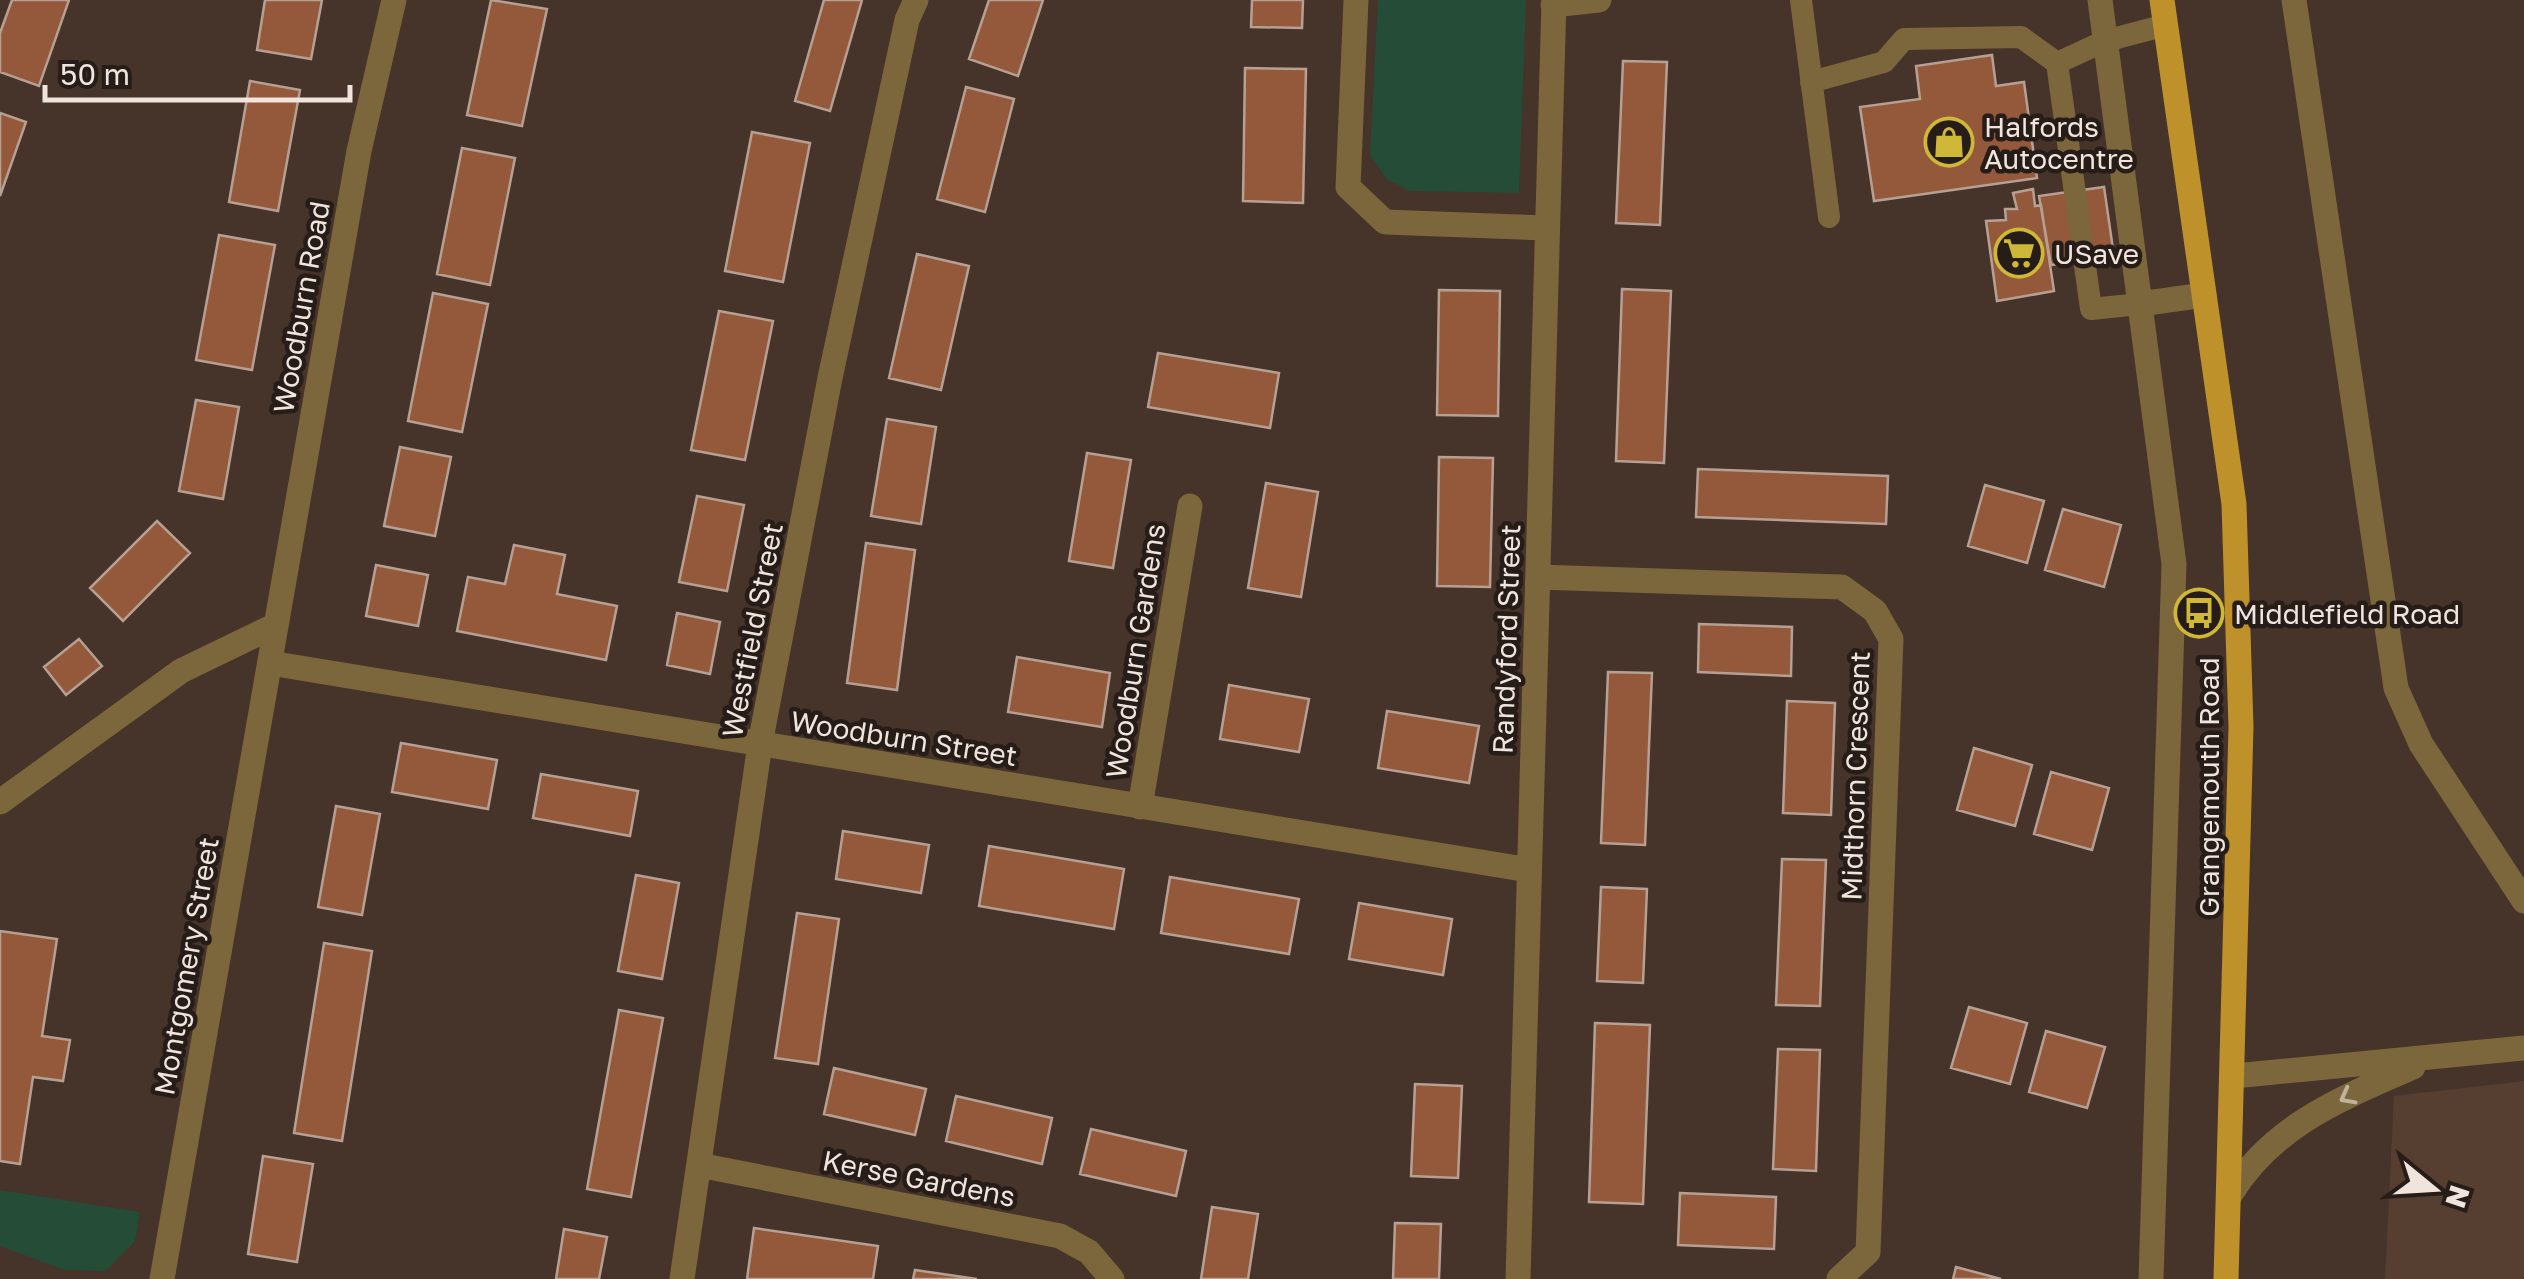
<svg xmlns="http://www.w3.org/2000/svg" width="2524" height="1279" viewBox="0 0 2524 1279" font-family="'Golos Text',sans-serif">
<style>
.built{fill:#563e31}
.green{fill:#254c36}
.building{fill:#93593a;stroke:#b69f93;stroke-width:2.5}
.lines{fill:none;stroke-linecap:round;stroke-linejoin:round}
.service{stroke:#7c663b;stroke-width:22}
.minor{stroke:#7c663b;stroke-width:25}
.tertiary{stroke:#7c663b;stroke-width:25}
.primary{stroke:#bf912b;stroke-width:25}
.oneway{stroke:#c2b29c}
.labels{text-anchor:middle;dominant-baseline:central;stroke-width:9;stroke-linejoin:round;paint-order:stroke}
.poi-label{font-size:28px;fill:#f0e4dd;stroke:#261d18;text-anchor:start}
.street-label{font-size:28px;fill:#f0e4dd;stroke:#261d18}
</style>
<rect width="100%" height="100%" fill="#463329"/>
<path class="built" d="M2524 1081V1279H2385L2394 1096Z"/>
<path class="green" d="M1378 0H1526L1519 193 1410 191 1386 179 1370 154Z
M0 1190 140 1212 135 1241 106 1271 64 1270 0 1246Z"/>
<path class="building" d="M12 0H69L39 86 0 72V33Z
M265 0H322L311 59 257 50Z
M491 0 547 9 522 126 467 115Z
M824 0H862L830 111 795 101Z
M989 0H1043L1018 76 969 59Z
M1252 0H1303L1302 28 1251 27Z
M1992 55 1996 86 2024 82 2037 178 1874 201 1860 107 1920 99 1916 66Z
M1623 61 1667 62 1660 225 1616 223Z
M1245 68 1306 69 1303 203 1243 201Z
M250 81 300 90 278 211 229 202Z
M966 87 1014 99 985 212 937 199Z
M0 113 26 122 0 196Z
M752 132 810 143 783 282 725 271Z
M462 148 515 158 490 285 437 274Z
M2104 187 2114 256 2051 265 2039 196Z
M2033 189 2035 206 2041 205 2054 291 1997 301 1986 221 2006 220 2005 209H2017L2013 193Z
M219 235 275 245 252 370 196 360Z
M917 254 969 266 941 390 889 378Z
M1622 289 1671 291 1664 463 1616 461Z
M1439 290 1500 291 1498 416 1437 415Z
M433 293 488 304 462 432 408 421Z
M719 311 773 321 745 460 691 450Z
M1158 353 1279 373 1270 428 1148 407Z
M196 400 239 407 223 499 179 491Z
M887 419 936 427 921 524 871 516Z
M400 447 451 457 435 536 384 526Z
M1087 453 1131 460 1113 568 1069 561Z
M1439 457 1493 458 1490 587 1437 586Z
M1698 469 1888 476 1886 524 1696 517Z
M1266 483 1318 492 1301 597 1248 588Z
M1985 485 2044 501 2027 563 1968 546Z
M697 496 744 505 727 591 679 582Z
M2063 509 2121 525 2104 587 2045 570Z
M157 521 190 553 123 621 90 588Z
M866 543 915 550 897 690 847 683Z
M514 545 565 555 557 594 617 606 606 660 457 631 468 577 505 584Z
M376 565 428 575 418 626 366 616Z
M677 613 720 622 710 674 667 665Z
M1699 624 1792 627 1791 676 1698 672Z
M79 639 102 666 66 695 44 667Z
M1017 657 1110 673 1102 727 1008 712Z
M1608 672 1652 673 1645 845 1601 843Z
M1229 685 1309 699 1299 752 1220 739Z
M1787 701 1835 703 1831 815 1783 813Z
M1387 711 1479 726 1469 783 1378 768Z
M401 743 497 760 488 809 392 792Z
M1974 748 2032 765 2015 826 1957 810Z
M2051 772 2109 788 2092 850 2034 834Z
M541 774 638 791 630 836 533 818Z
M336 806 380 814 362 915 318 907Z
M843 831 929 845 921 893 836 879Z
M989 846 1124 869 1114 929 979 906Z
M1782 859 1826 860 1820 1006 1776 1005Z
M636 875 679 883 662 979 618 971Z
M1170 877 1299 899 1289 954 1161 933Z
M1601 887 1647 889 1643 983 1597 981Z
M1359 903 1452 919 1443 975 1349 959Z
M797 913 839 919 818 1064 775 1058Z
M0 931 57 939 42 1036 70 1040 63 1081 33 1077 20 1164 0 1161Z
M324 943 372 951 342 1141 294 1133Z
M1969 1007 2027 1023 2010 1084 1951 1068Z
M619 1010 663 1018 631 1197 587 1189Z
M1595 1023 1650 1025 1643 1204 1589 1202Z
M2046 1031 2105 1047 2087 1108 2029 1092Z
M1778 1049 1820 1050 1816 1171 1773 1169Z
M834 1068 926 1089 915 1135 824 1114Z
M1415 1084 1462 1086 1458 1178 1411 1176Z
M956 1096 1052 1118 1042 1164 946 1141Z
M1091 1129 1186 1151 1176 1196 1080 1174Z
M263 1156 313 1164 297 1262 248 1254Z
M1680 1193 1776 1197 1774 1249 1678 1245Z
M1212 1207 1258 1214 1248 1279H1201Z
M1395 1223 1441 1224 1439 1279H1393Z
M754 1228 878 1246 873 1279H747Z
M564 1229 607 1237 599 1279H556Z
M1956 1267 2001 1279H1953Z
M915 1270 977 1279H913Z"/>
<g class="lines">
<path class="service" d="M1801 0 1829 217
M1811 82 1884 62 1904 39 2021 37 2057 63
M2140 304 2091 309 2057 63 2105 41 2166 25"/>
<path class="minor" d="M1356 0 1348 187 1385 222 1547 228
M2100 0 2174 564 2151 1279
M2294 0 2396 688 2421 744 2524 901
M1553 5 1599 0
M2140 304 2204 295
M1538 577 1842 587 1875 611 1891 639 1868 1252 1839 1279
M270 663 1529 870
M0 802 181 671 276 625
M1140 807 1190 506
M699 1165 1060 1236 1089 1252 1112 1279
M162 1279 359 151 394 0
M682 1279 760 744 830 378 907 20 916 0
M1518 1279 1554 0"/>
<path class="tertiary" d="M2234 1076 2524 1048
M2230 1195C2273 1125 2340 1099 2413 1067"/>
<path class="primary" d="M2162 0 2234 504 2241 727 2226 1279"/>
</g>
<defs><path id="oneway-chevron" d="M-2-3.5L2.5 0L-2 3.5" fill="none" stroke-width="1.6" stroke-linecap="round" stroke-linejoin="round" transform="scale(2.5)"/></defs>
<use class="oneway" href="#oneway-chevron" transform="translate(2347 1097) rotate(152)"/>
<defs>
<g id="shop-ring" transform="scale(2.5)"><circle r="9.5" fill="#261d18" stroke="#cfb837" stroke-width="1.5"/><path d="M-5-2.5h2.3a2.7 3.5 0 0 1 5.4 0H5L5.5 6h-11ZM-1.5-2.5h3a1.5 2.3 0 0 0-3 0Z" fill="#cfb837"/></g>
<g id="supermarket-ring" transform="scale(2.5)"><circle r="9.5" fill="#261d18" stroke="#cfb837" stroke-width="1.5"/><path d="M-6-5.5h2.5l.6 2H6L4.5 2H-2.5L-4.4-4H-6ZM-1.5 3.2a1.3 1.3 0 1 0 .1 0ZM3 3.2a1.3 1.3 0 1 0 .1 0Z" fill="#cfb837"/></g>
<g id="bus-ring" transform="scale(2.5)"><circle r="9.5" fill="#261d18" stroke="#cfb837" stroke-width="1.5"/><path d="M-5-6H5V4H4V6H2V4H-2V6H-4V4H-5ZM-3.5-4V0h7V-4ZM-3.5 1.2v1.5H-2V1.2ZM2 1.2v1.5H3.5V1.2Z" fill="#cfb837"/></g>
</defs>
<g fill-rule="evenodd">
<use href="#shop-ring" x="1949" y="142"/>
<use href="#supermarket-ring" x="2019" y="253"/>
<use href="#bus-ring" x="2199" y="613"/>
</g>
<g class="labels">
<g class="poi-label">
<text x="1984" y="126">Halfords<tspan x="1984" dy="32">Autocentre</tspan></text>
<text x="2054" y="253">USave</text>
<text x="2234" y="613">Middlefield Road</text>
</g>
<g class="street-label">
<text transform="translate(301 307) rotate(-80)">Woodburn Road</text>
<text transform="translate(752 630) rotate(-79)">Westfield Street</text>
<text transform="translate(1506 639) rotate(-88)">Randyford Street</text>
<text transform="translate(1135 651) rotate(-81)">Woodburn Gardens</text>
<text transform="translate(904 738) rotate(9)">Woodburn Street</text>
<text transform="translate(1855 776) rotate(-88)">Midthorn Crescent</text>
<text transform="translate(2208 787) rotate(-90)">Grangemouth Road</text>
<text transform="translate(186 966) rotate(-80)">Montgomery Street</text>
<text transform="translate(919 1178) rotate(11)">Kerse Gardens</text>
</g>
</g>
<g transform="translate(2434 1189) rotate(108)" stroke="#261d18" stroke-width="8" paint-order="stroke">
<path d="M0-8L18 38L0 25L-18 38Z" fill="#f0e4dd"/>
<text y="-15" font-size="28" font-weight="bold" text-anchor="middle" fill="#f0e4dd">N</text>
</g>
<path d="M45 85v15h305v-15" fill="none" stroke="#f0e4dd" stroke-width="5"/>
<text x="60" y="85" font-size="30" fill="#f0e4dd" stroke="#261d18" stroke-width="8" paint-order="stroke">50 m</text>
</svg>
